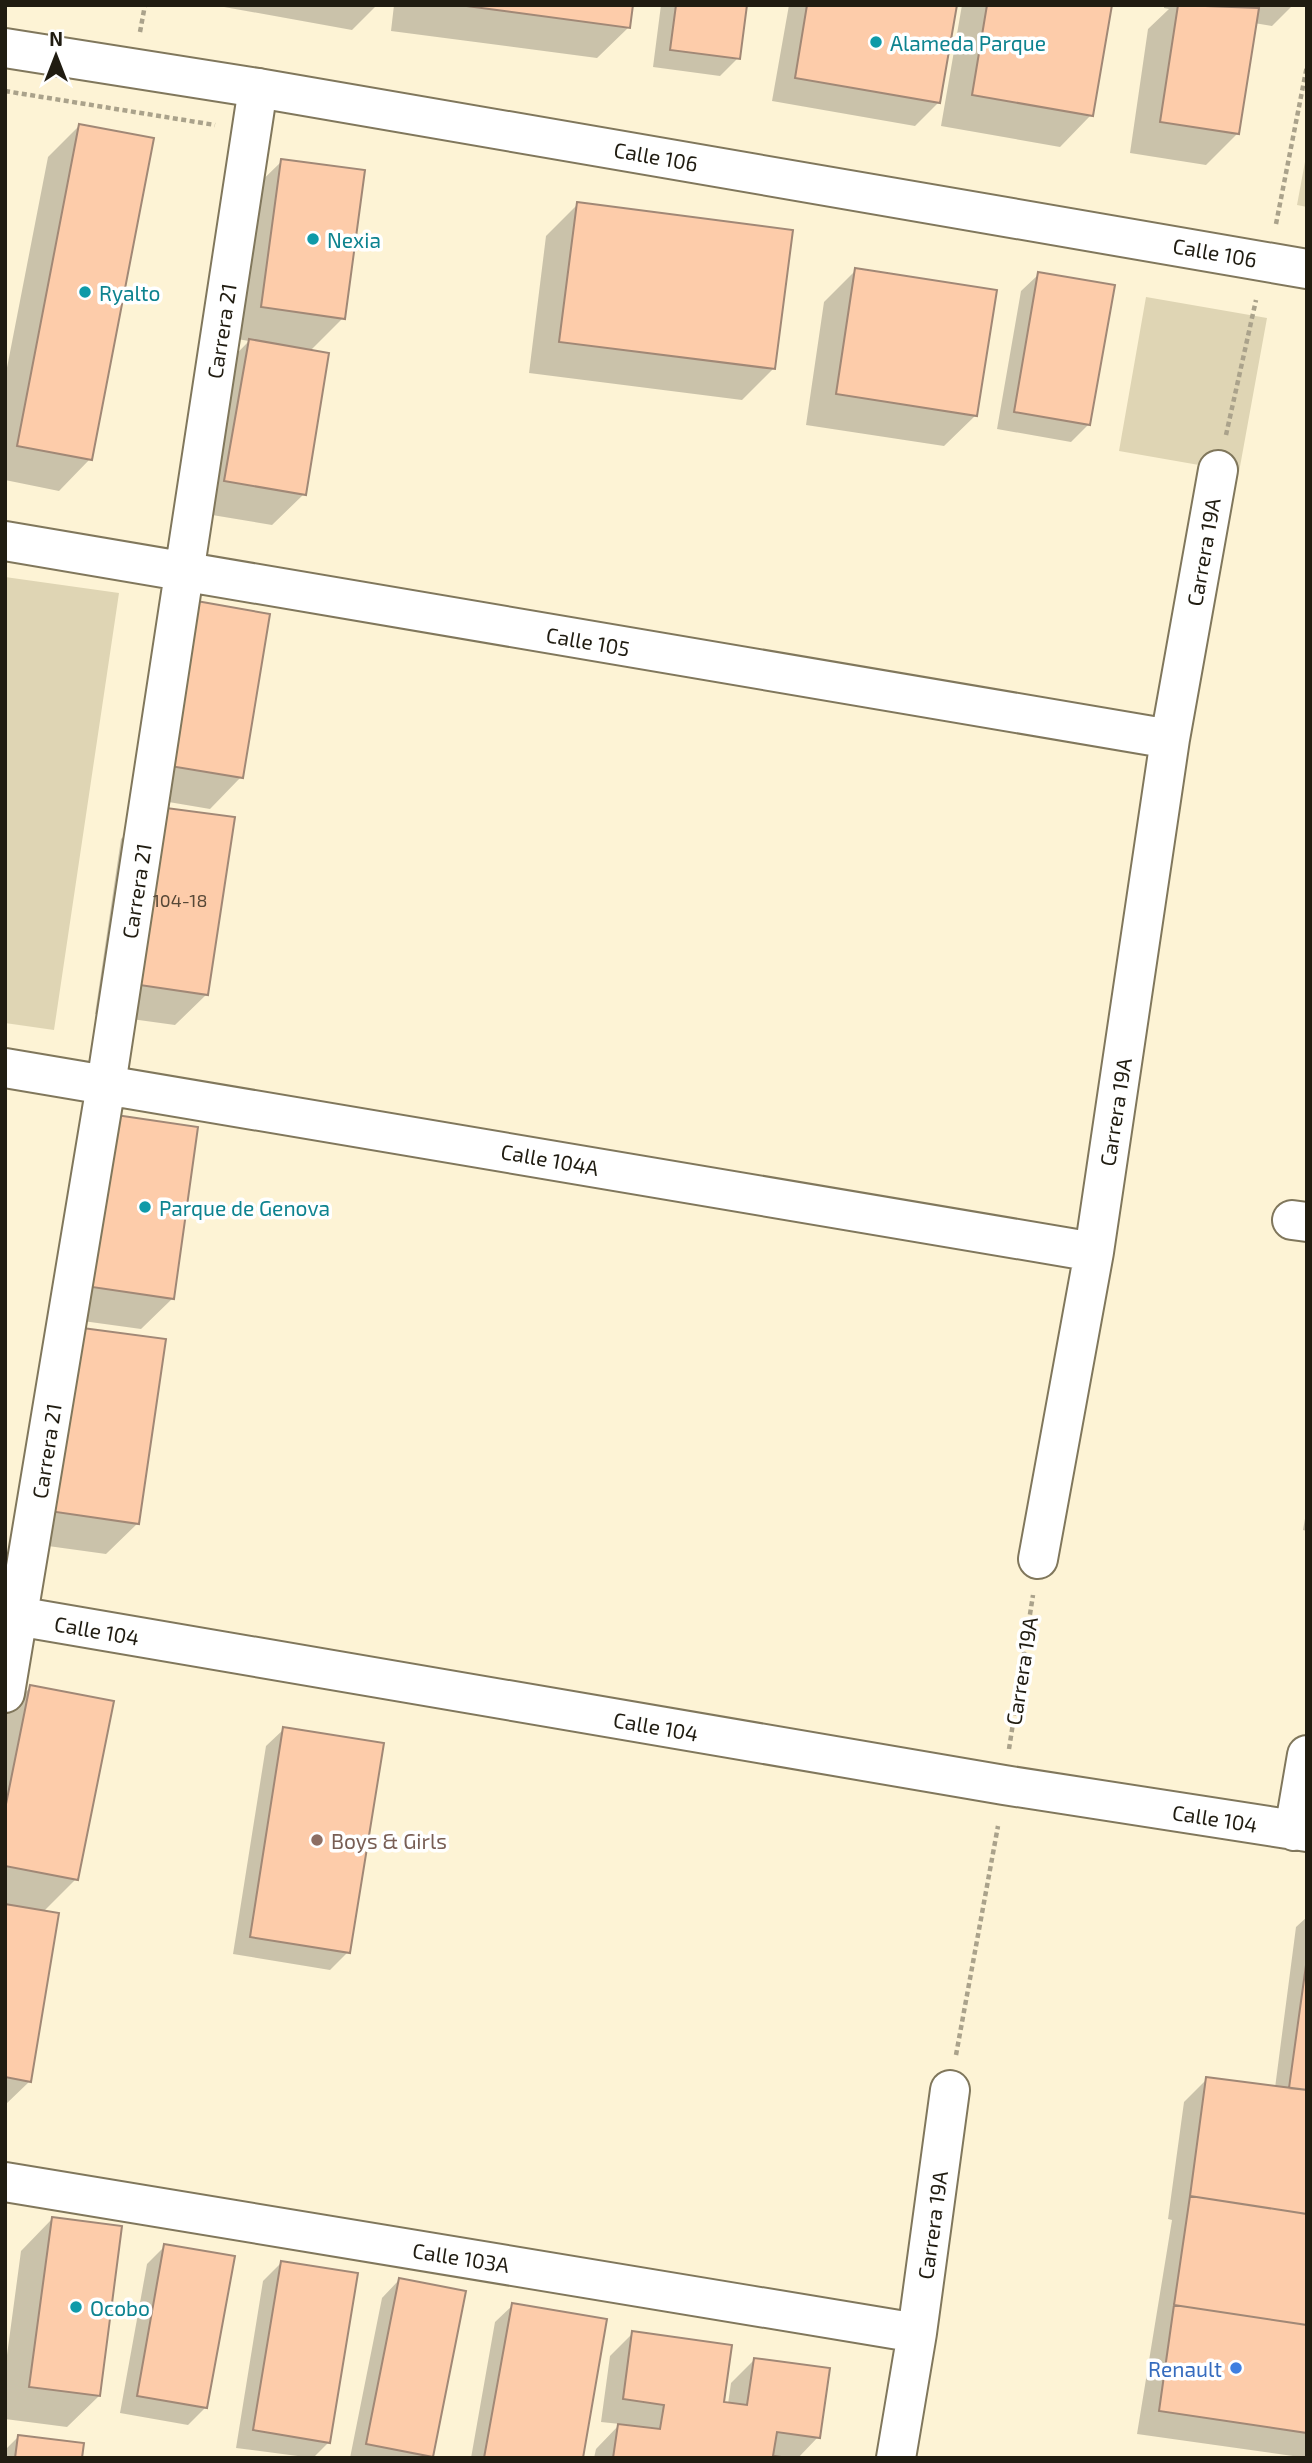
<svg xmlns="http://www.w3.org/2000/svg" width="1312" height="2463" viewBox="0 0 1312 2463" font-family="'Exo 2',sans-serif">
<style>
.green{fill:#dfd5b4}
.shadow{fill:#0003}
.building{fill:#fdccaa;stroke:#a18876;stroke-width:2}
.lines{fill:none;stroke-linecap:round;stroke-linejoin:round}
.minor-casing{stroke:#80775c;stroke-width:42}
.major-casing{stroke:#80775c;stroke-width:42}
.path{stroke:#aaa28b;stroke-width:4.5;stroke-dasharray:5 3.5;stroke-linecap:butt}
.minor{stroke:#fff;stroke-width:38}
.major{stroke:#fff;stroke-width:38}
.culture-dot{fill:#0f9aa8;stroke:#fff;stroke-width:2.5}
.education-dot{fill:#8d6e63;stroke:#fff;stroke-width:2.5}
.shop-dot{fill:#3f7fe0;stroke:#fff;stroke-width:2.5}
.labels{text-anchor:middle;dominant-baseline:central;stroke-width:7;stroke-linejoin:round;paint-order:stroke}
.number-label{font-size:18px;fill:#574837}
.culture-label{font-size:21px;fill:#0d838f;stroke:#fff;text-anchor:start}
.street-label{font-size:21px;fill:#201c11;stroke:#fff}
.education-label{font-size:21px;fill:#785e54;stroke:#fff;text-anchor:start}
.shop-label{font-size:21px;fill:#366cbe;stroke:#fff;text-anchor:end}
</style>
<rect width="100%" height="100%" fill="#fdf3d5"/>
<path class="green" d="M1307 151V207L1297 205Z
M1146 297 1267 318 1239 472 1119 451Z
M5 577 119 593 54 1030 5 1023Z"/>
<path class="shadow" d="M213 5H377L352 30Z
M394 5H631L629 27 597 58 391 31Z
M661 5H745L738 58 720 76 653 67Z
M789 5H955L938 103 915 126 772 101Z
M962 5H1111L1091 115 1060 147 941 126Z
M1164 5H1293L1272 26 1254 23 1238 133 1206 165 1130 153 1148 29 1169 9 1164 8Z
M79 126 90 459 59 491 5 480V378L48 157Z
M282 161 343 318 310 351 304 494 272 525 194 512 218 373 249 341 231 338 250 192Z
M578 204 774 368 742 400 529 373 546 236Z
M856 270 976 415 944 446 806 425 824 302Z
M1039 274 1089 424 1071 442 997 429 1021 291Z
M160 634 241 777 210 809 133 796Z
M152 807 207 994 175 1025 95 1014 121 839Z
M196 1128 173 1298 141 1329 61 1318Z
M45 1360 138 1523 106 1554 19 1542Z
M1307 1507V1531L1303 1530Z
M31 1687 76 1879 43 1912 30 2081 5 2105V1712Z
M284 1729 348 1952 330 1970 233 1954 266 1746Z
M1307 1917V2458L1137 2434 1172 2220 1168 2219 1184 2102 1207 2079 1275 2088 1296 1927Z
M52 2219 99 2396 67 2427 5 2419V2370L21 2251Z
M165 2246 205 2408 188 2425 120 2413 147 2264Z
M281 2263 329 2442 313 2458 236 2448 263 2281Z
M399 2280 432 2457 350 2458 382 2298Z
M513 2305 581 2458H471L495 2322Z
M633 2333 722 2404H728L731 2383 754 2360 818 2437 798 2458H594L596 2449 620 2424 601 2422 610 2356Z
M19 2436 80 2458H5V2450Z"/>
<path class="building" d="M459 5H633L630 28Z
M676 5H747L740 59 670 50Z
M807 5H957L940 103 795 78Z
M987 5H1112L1093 116 972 95Z
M1178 5 1259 8 1239 134 1160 122Z
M79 124 154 138 92 460 17 446Z
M281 159 365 170 345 319 261 307Z
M577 202 793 230 775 369 559 342Z
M855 268 997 290 977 416 836 394Z
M1038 272 1115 285 1090 425 1014 412Z
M249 339 329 353 306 495 224 481Z
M191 600 270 614 243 778 164 765Z
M151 806 235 817 208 995 126 983Z
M116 1115 198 1127 174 1299 92 1287Z
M75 1327 166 1339 139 1524 49 1511Z
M30 1685 114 1701 78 1880 5 1866V1809Z
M283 1727 384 1743 350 1953 250 1937Z
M5 1904 59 1913 31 2082 5 2077Z
M1307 1958V2090L1289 2088Z
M1206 2077 1307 2090V2214L1190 2196Z
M1190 2196 1307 2214V2325L1174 2305Z
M52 2217 122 2226 100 2396 29 2387Z
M164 2244 235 2256 207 2408 137 2396Z
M281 2261 358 2273 330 2443 253 2430Z
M399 2278 466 2291 433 2457 366 2444Z
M512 2303 607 2319 583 2458H484Z
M1174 2305 1307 2325V2433L1159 2411Z
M632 2331 732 2345 724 2402 747 2405 754 2358 830 2368 820 2438 777 2432 773 2456 790 2458H613L618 2424 660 2429 664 2405 623 2399Z
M18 2435 84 2443 82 2458H15Z"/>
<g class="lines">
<g class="minor-casing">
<path id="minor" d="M5 541 1170 739
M5 1068 1094 1252
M1292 1220 1307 1222
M1038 1559 1094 1252 1170 739 1218 470
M5 1614 1004 1785 1307 1832
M5 1693 106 1085 258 88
M1294 1831 1307 1755
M5 2182 917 2333
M896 2458 917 2333 950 2090"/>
</g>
<g class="major-casing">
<path id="major" d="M5 48 258 88 1307 269"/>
</g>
<path class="path" d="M140 32 145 5
M5 91 215 125
M1276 224 1307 66
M1226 435 1256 300
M1009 1749 1033 1595
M956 2055 998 1826"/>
<use href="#minor" class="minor"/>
<use href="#major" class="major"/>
</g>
<g class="culture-dot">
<circle cx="876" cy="42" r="7"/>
<circle cx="313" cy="239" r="7"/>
<circle cx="85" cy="292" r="7"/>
<circle cx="145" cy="1207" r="7"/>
<circle cx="76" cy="2307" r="7"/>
</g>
<circle class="education-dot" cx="317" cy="1840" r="7"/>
<circle class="shop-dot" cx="1236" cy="2368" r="7"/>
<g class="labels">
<g class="number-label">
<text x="180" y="900">104-18</text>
</g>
<g class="culture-label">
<text x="890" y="42">Alameda Parque</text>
<text x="327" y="239">Nexia</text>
<text x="99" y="292">Ryalto</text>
<text x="159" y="1207">Parque de Genova</text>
<text x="90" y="2307">Ocobo</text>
</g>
<g class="street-label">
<text transform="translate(656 156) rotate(10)">Calle 106</text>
<text transform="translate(1215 252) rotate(10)">Calle 106</text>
<text transform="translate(221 331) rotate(-81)">Carrera 21</text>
<text transform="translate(1203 552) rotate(-80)">Carrera 19A</text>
<text transform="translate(588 641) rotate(10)">Calle 105</text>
<text transform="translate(136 891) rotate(-81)">Carrera 21</text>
<text transform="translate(1115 1112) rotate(-81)">Carrera 19A</text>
<text transform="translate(550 1159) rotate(10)">Calle 104A</text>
<text transform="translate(46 1451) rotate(-81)">Carrera 21</text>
<text transform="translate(97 1630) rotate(10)">Calle 104</text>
<text transform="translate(1021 1671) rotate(-81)">Carrera 19A</text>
<text transform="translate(656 1726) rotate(10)">Calle 104</text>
<text transform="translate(1215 1818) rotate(9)">Calle 104</text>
<text transform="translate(932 2225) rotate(-82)">Carrera 19A</text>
<text transform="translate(461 2257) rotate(9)">Calle 103A</text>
</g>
<g class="education-label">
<text x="331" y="1840">Boys &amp; Girls</text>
</g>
<g class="shop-label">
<text x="1222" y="2368">Renault</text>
</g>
</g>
<rect width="1312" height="2463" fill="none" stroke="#201c11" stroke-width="14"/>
<g transform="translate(56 56)" stroke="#ffffff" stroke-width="5" paint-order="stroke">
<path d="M0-5L12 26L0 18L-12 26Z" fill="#201c11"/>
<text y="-10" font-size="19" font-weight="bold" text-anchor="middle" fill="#201c11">N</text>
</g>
</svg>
